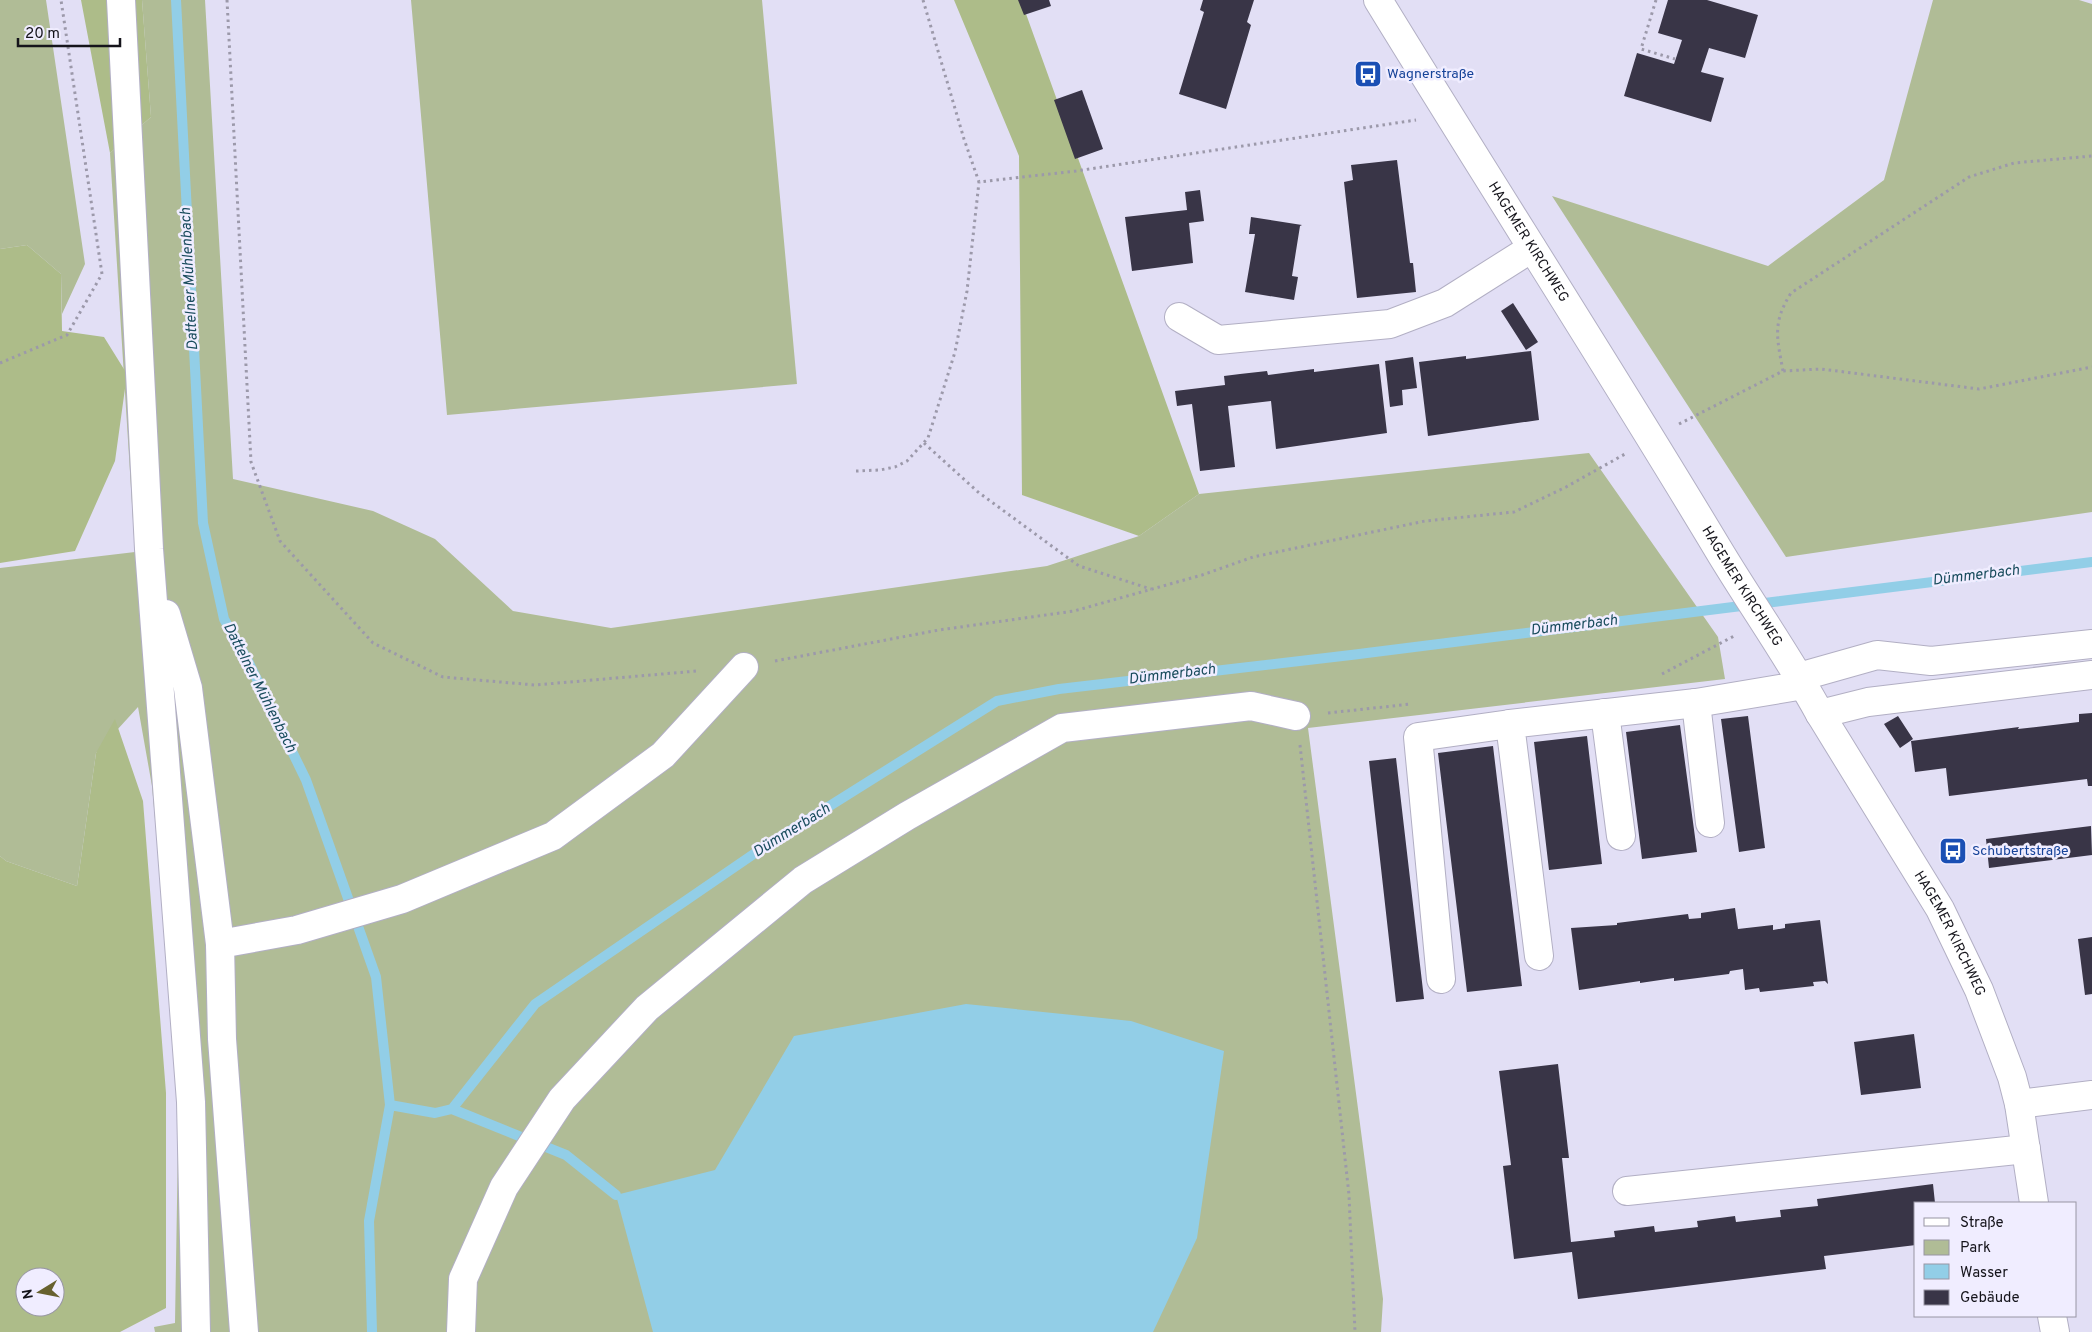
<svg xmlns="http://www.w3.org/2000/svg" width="2092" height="1332" viewBox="0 0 2092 1332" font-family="Overpass,sans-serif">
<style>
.green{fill:#b0bc96}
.forest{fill:#adbc89;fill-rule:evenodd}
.water{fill:#92cee7}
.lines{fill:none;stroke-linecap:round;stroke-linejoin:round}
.stream{stroke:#92cee7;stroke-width:10}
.building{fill:#393547}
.minor-casing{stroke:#b2afc4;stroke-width:30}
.path{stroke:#9c99aa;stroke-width:3;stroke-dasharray:2.5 4;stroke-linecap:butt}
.minor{stroke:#fff;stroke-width:28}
.labels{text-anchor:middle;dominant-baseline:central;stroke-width:5;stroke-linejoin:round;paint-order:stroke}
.transit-label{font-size:14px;fill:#164399;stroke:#f0edff;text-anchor:start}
.street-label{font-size:14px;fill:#15141b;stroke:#f0edff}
.water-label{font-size:15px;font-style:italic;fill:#194c5d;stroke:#f0edff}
</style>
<rect width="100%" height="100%" fill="#e2dff5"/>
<path class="green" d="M0 0H46L85 264 62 314 61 274 27 245 0 249Z
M142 0H205L233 479 373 511 435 539 513 611 611 628 1047 566 1139 536 1199 494 1589 453 1718 637 1725 679 1308 728 1383 1299 1381 1332H155L154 1327 175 1323 179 1082 152 786 138 707 96 753 77 886 6 861 0 856V568L135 552 110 153 151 117Z
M411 0H762L797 384 447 415Z
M1933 0H2079L2092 4V512L1786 557 1552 196 1768 266 1884 180Z"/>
<path class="forest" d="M81 0H142L151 117 110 153Z
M954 0H1021L1199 494 1139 536 1022 495 1019 156Z
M27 245 61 274 62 331 104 337 127 374 115 461 75 551 0 563V249Z
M115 719 143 801 166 1093V1308L120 1332H0V856L6 861 77 886 96 753ZM25 1277H55V1307H25Z"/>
<path class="water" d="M966 1004 1131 1021 1224 1051 1197 1238 1153 1332H653L616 1195 715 1170 794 1036Z"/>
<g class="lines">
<path class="stream" d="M176 0 203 523 224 619 248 661 306 780 376 977 390 1105 369 1221 372 1332
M390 1105 435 1113 452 1109 535 1004 761 849 997 701 1059 689 1351 655 2092 562
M452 1109 566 1155 616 1195"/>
</g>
<path class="building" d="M1018 0H1049L1051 6 1024 15Z
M1203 0H1254L1247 22 1251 25 1226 109 1179 94 1204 12 1200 10Z
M1668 0H1707L1758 15 1745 58 1709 48 1701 72 1724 78 1711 122 1624 96 1637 53 1674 64 1682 40 1658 33Z
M1082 90 1103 149 1075 159 1054 100Z
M1397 160 1410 263H1413L1416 292 1357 298 1344 182 1353 180 1351 165Z
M1200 190 1204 221 1189 223 1193 263 1132 271 1125 217 1187 210 1185 192Z
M1251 217 1302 225 1300 226 1292 276 1298 277 1294 300 1245 292 1255 234H1249Z
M1513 303 1538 342 1526 350 1501 311Z
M1531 351 1539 420 1428 436 1419 362 1466 356V359Z
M1413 357 1417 388 1402 390 1403 405 1390 407 1385 361Z
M1379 364 1387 433 1276 449 1271 401 1228 406 1235 467 1200 471 1192 404 1177 406 1175 391 1225 385 1224 376 1240 374 1267 371 1268 375 1314 369V372Z
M2092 713V786H2088L2087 779 1949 796 1946 768 1915 772 1911 741 2019 727 2018 729 2079 722V714Z
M1748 716 1765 848 1739 852 1721 719Z
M1898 716 1913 739 1900 748 1884 724Z
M1680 725 1697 852 1642 859 1626 732Z
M1587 736 1602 864 1549 870 1534 742Z
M1493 746 1522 986 1467 992 1438 753Z
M1396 758 1424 999 1396 1002 1369 761Z
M2091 826 2092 855 1989 868 1986 839Z
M1735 908 1738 929 1773 925V930L1785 928V924L1820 920 1828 984 1825 981 1813 982 1814 986 1760 992 1759 988 1745 990 1743 969 1730 971 1729 974 1674 981V978L1640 983V981L1579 990 1571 928 1617 925V923L1688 914 1689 919 1701 918V913Z
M2092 937V994L2085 995 2078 939Z
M1914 1034 1921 1088 1861 1095 1854 1042Z
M1558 1064 1569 1158H1562L1571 1242 1615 1237 1614 1231 1654 1226 1655 1232 1698 1227 1697 1221 1735 1216 1736 1222 1781 1217 1780 1210 1818 1206 1817 1199 1933 1184 1935 1203H1916V1245L1824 1256 1826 1269 1578 1299 1572 1252 1514 1259 1503 1166 1511 1165 1499 1071Z"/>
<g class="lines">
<g class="minor-casing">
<g id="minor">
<path d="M121 0 149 549 191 1102 196 1332"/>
<path id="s1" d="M1378 0C1490 183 1607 364 1718 549 1751 604 1789 657 1820 714L1940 909 1979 990 2012 1077 2019 1104 2034 1203"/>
<path d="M1179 317 1218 340 1390 324 1445 303 1532 248"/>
<path d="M166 614 188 688 220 944 297 930 402 899 553 836 663 755 744 667"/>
<path d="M1799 677 1877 655 1931 661 2092 644"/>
<path d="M1696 703 1710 823"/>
<path d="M1605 713 1621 836"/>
<path d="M1820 714 1868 702 2092 675"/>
<path d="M220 944 222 1039 244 1332"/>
<path d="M1539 956 1510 724 1696 703 1804 685"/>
<path d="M1441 979 1418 737 1510 724"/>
<path d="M2019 1104 2092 1095"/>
<path d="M1627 1191 2026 1149"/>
<path d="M2052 1316 2055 1332"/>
<path d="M461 1332 463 1279 504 1187 562 1099 647 1008 803 880 907 816 1062 728 1251 706 1296 716"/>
</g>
</g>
<path class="path" d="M227 0 251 462 280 541 373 643 443 677 535 685 697 671
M923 0 964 139 979 182 1076 171 1416 120
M1656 0 1641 49 1675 59
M0 363 67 335 102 274 61 0
M1783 371C1777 338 1772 323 1791 293L1969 177 2014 163 2092 156
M1679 424 1783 371 1821 369 1979 389 2092 367
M924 443 978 492 1079 566 1151 589
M856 471 880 470 895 467 907 461 928 438 955 352 967 291 979 182
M775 661 939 630 1074 611 1202 575 1253 557 1425 521 1514 512 1566 487 1625 454
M1662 674 1736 635
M1328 713 1411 704
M1300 745 1349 1195 1355 1332"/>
<use href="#minor" class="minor"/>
</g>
<defs>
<g id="bus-square" transform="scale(1.4375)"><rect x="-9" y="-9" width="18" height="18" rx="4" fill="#1a4fb4" stroke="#f0edff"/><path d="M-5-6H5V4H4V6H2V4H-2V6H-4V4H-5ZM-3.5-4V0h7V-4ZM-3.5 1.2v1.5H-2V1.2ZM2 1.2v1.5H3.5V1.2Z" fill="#fff"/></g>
</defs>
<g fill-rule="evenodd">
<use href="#bus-square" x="1368" y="74"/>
<use href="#bus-square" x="1953" y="851"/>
</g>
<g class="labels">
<g class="transit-label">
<text x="1387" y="74">Wagnerstraße</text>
<text x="1972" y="851">Schubertstraße</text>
</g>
<g class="street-label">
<text stroke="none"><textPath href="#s1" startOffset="285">HAGEMER KIRCHWEG</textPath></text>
<text stroke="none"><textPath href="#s1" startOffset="690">HAGEMER KIRCHWEG</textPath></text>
<text stroke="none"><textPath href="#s1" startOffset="1095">HAGEMER KIRCHWEG</textPath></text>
</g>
<g class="water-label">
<text transform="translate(190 279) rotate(-93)">Dattelner Mühlenbach</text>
<text transform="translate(1976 576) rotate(-7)">Dümmerbach</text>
<text transform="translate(1574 626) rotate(-7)">Dümmerbach</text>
<text transform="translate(1172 675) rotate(-7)">Dümmerbach</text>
<text transform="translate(259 688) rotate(63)">Dattelner Mühlenbach</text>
<text transform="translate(792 831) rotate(-32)">Dümmerbach</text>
</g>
</g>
<rect x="1914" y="1202" width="162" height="115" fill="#f0edff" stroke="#9896a4"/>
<rect x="1924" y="1218" width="25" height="8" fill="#ffffff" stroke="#9896a4"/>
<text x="1960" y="1227" font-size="15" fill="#15141b">Straße</text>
<rect x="1924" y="1240" width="25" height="15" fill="#b0bc96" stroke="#9896a4"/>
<text x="1960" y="1252" font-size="15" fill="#15141b">Park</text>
<rect x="1924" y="1264" width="25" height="15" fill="#92cee7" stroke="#9896a4"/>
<text x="1960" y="1277" font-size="15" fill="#15141b">Wasser</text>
<rect x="1924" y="1290" width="25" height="15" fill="#393547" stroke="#9896a4"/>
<text x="1960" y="1302" font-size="15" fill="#15141b">Gebäude</text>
<g transform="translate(40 1292) rotate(260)"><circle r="24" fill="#f0edff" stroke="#9896a4"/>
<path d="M0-4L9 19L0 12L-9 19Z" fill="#67612e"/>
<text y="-8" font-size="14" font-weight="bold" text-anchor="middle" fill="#15141b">N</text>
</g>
<path d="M18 38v8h102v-8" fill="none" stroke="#15141b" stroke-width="2.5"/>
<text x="25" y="38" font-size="15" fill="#15141b" stroke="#f0edff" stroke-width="4" paint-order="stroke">20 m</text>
</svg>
